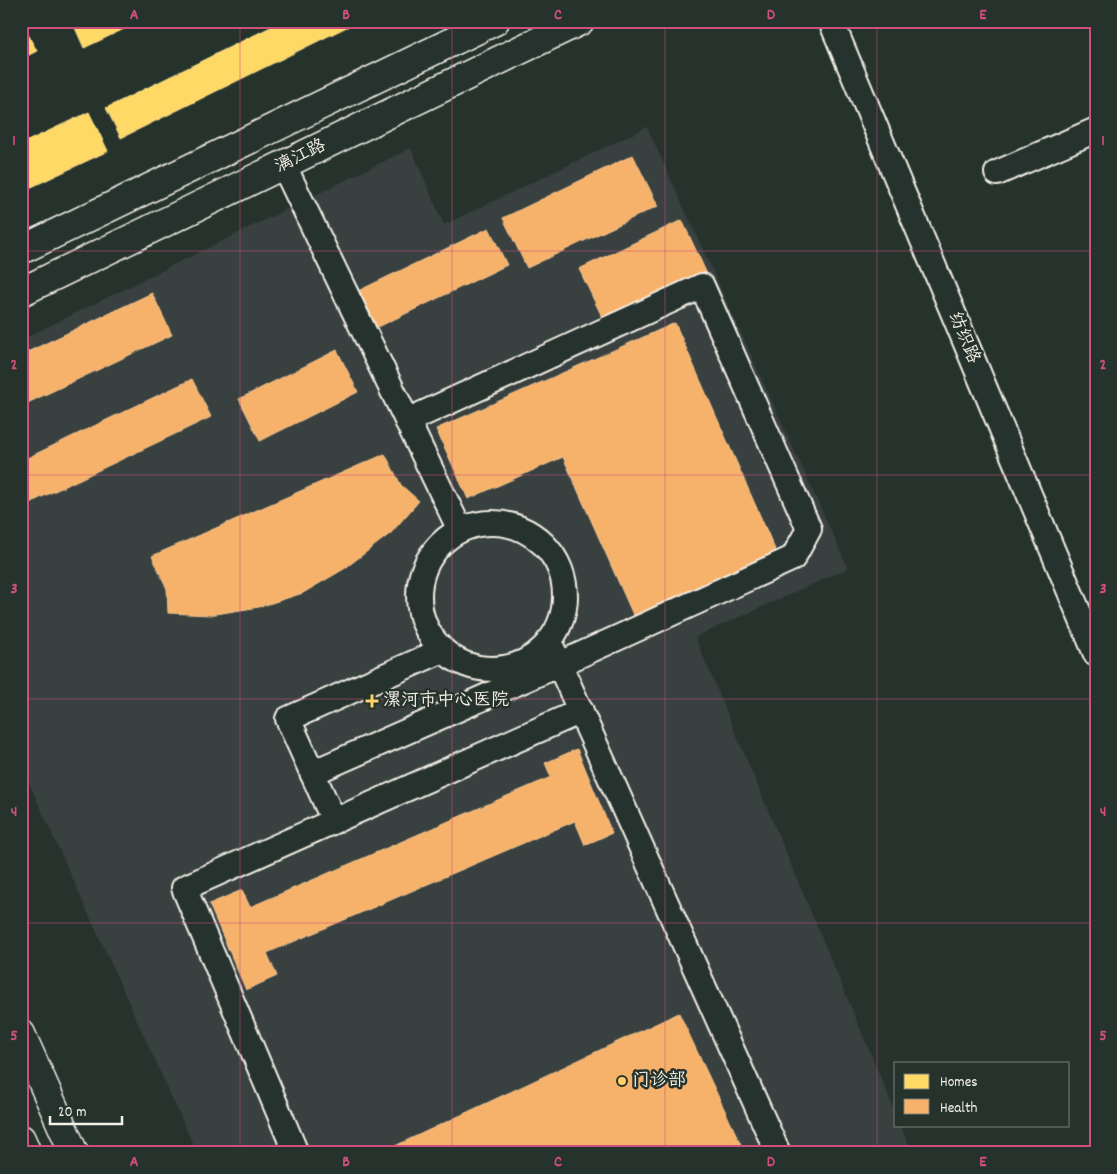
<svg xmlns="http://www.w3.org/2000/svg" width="1117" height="1174" viewBox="0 0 1117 1174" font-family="Dekko,'LXGW WenKai TC',sans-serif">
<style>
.built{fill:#394140}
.homes{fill:#ffd966;stroke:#fce08d}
.health{fill:#f6b26b;stroke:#f5c590}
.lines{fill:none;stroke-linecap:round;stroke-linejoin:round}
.street-casing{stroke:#f4f1e8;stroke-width:28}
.secondary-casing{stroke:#f4f1e8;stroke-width:31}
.street{stroke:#26332d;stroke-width:24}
.secondary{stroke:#26332d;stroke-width:28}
.grid{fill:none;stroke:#ce4e7e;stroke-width:1;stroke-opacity:0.55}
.poi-dot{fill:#ffd166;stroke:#26332d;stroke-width:2}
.labels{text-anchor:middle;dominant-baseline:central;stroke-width:5;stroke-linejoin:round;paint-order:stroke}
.street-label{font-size:18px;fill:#f4f1e8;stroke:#26332d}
.poi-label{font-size:18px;fill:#f4f1e8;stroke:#26332d;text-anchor:start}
.neatline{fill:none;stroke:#ce4e7e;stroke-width:2}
.grid-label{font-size:16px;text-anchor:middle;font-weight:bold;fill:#ce4e7e}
</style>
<rect width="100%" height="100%" fill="#26332d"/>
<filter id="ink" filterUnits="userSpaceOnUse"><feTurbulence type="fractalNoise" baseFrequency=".02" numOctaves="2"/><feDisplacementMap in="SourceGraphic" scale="10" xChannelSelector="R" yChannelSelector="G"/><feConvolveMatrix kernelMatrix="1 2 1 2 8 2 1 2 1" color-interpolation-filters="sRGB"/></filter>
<g filter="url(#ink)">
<path class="built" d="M647 127 848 568 695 637 896 1114V1125H900L912 1153H197L21 765V340L411 148 444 225Z"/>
<path class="homes" d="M21 21 37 51 21 59Z
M72 21H141L84 48Z
M283 21H359L121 138 106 108Z
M89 112 108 151 21 192V144Z"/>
<path class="health" d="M633 155 658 206 527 268 503 218Z
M682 220 707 274 605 323 579 269Z
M489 228 507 265 376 328 358 291Z
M152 293 172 335 21 406V355Z
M675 323 777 554 634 617 563 457 468 499 436 429Z
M337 350 358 392 260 441 239 399Z
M192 379 211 417 21 507V461Z
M385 454 401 485 419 501 391 533 344 569 303 593 259 607 210 615 168 613 167 589 152 556Z
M577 749 612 833 585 845 575 821 267 953 277 976 246 990 209 904 242 890 250 907 551 777 545 763Z
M679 1013 743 1149 735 1153H380Z"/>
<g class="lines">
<g class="street-casing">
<path id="street" d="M831 21 1096 654
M284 166 460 530
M997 173 1096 130
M419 596a73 73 0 1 1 146 0a73 73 0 1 1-146 0Z
M549 641 778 1153
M312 773 560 664 793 558 809 529 702 286 407 421
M334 821 288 719 443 650
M296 1153 184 888 581 711"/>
</g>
<g class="secondary-casing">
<path id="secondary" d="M21 250 495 21
M21 292 580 21
M21 1034 74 1153
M21 1139 27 1153"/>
</g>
<use href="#street" class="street"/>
<use href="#secondary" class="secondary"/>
</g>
</g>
<path class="grid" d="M240 21V1153M452 21V1153M665 21V1153M877 21V1153M21 251H1096M21 475H1096M21 699H1096M21 923H1096"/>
<g class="poi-dot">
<path d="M369.5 693.5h5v5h5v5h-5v5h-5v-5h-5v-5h5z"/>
<circle cx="622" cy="1081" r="5"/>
</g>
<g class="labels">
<g class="street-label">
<text transform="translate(301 157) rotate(-26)">漓江路</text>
<text transform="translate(963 338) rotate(67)">纺织路</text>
</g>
<g class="poi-label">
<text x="383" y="701">漯河市中心医院</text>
<text x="632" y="1081">门诊部</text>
</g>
</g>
<rect width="1117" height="1174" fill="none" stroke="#26332d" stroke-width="55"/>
<rect x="894" y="1062" width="175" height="65" fill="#26332d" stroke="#787f78"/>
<rect x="904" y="1074" width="25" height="15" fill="#ffd966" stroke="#787f78"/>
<text x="940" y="1086" font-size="15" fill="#f4f1e8">Homes</text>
<rect x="904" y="1099" width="25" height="15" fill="#f6b26b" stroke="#787f78"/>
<text x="940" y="1112" font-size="15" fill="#f4f1e8">Health</text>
<path d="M50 1116v8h72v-8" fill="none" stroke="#f4f1e8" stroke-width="2.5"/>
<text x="58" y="1116" font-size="15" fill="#f4f1e8" stroke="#26332d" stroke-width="4" paint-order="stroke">20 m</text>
<rect x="28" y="28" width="1062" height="1118" class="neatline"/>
<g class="grid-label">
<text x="134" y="19">A</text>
<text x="346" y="19">B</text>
<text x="558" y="19">C</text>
<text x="771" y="19">D</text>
<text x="983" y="19">E</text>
<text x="14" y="145">1</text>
<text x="1103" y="145">1</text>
<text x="14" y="369">2</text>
<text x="1103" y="369">2</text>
<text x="14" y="593">3</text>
<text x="1103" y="593">3</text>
<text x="14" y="816">4</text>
<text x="1103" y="816">4</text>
<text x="14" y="1040">5</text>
<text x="1103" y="1040">5</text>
<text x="134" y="1166">A</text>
<text x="346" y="1166">B</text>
<text x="558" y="1166">C</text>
<text x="771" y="1166">D</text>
<text x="983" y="1166">E</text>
</g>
</svg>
